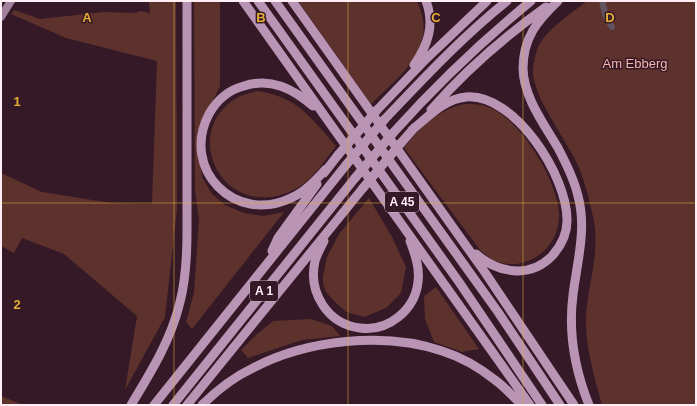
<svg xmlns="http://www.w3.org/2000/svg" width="697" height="406" viewBox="0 0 697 406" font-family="Helvetica,sans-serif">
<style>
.green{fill:#5d322d}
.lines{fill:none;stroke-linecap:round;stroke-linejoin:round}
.minor{stroke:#625360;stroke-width:6}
.major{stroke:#a1819d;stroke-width:8}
.highway{stroke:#ba94b5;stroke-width:9}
.highway-bridge{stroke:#ba94b5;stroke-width:9}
.grid{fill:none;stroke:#e4ad35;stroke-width:1;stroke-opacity:0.55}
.labels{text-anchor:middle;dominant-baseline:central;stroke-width:3;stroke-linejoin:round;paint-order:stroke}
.shield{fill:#351927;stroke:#c2afb7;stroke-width:1}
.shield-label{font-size:12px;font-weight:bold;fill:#ffeff5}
.park-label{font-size:13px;fill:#f5b5ad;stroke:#351927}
.grid-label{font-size:13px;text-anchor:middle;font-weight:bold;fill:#e4ad35;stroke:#351927;stroke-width:3;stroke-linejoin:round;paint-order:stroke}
</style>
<rect width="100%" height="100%" fill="#351927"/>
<path class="green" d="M149 1H176L177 209 165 317 125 390 137 316 64 254 22 238 14 253 1 246V173L42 192 111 203 152 204 157 61 66 38 11 14 14 10 40 19 104 12 134 13 141 11 150 13Z
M194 1H220V86L200 127 198 145 202 177 212 194 225 205 244 213 263 216 284 212 192 329 186 322 194 293 199 219 195 191Z
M298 1H417C439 49 401 74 371 104Z
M587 1H696V405H602C594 375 585 347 586 316 588 282 601 251 593 217 589 198 584 177 575 159 564 137 531 93 533 69 534 61 536 50 540 43 551 26 572 13 587 1Z
M258 91C298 97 311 118 336 146 324 161 315 177 299 187 291 192 280 196 270 197 216 203 187 133 232 101 240 95 249 93 258 91Z
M464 104C473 104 482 104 491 108 522 122 557 180 559 213 561 245 530 272 498 262 491 260 486 255 480 250L404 148C420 127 438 110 464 104Z
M369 198 392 237 406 267 401 293 386 308 364 317 346 312 334 301 326 292 323 283V276L327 257 339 234Z
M436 287 479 349 462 352 434 342 425 319 424 296Z
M311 319 332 326 340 336 302 340 248 358 241 350 256 335 273 321Z
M1 396 23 405H1Z"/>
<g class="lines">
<path class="minor" d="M602 1 606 17 612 27"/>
<path class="major" d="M1 17 11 1"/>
<path class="highway" d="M243 1 530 405
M258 1 459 282 542 405
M275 1 498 312 560 405
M292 1 484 271 574 405
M558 1C537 21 523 38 523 69 524 98 544 124 558 148 566 163 574 179 578 196 587 229 577 262 573 295 568 333 575 370 589 405
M414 65C428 45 435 25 426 1
M313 106C293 89 271 77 244 86 228 90 217 100 209 114 180 169 235 225 291 198 305 192 316 180 326 169
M377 110 426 59 487 1
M431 110C465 71 504 37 546 7
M384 120C423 79 462 37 507 1
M412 130C428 117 444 99 466 97 515 93 568 177 567 221 567 235 561 246 552 256 530 279 498 273 476 254
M393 133C436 85 481 42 531 1
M401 143 415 127
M324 173 338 155
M324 241C321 247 317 254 315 261 308 292 327 324 360 328 388 332 415 310 418 282 420 268 415 254 410 241
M272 251 278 238 317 184
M131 405C151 372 171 340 180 302 186 279 187 255 187 231V1
M154 405 346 165
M173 405 355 178
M187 405 363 188
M202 405C217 390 234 377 253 368 306 340 385 331 442 351 461 357 480 368 495 380 505 387 513 397 522 405"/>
<path class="highway-bridge" d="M338 155 377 110
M346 165 384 120
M355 178 393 133
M363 188 401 143"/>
</g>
<path class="grid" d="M174 1V405M348 1V405M523 1V405M1 203H696"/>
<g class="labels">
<g class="shield">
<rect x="385" y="192" width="34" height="20" rx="3"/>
<rect x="250" y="281" width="28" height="20" rx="3"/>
</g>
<g class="shield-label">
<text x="402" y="202">A 45</text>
<text x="264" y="291">A 1</text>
</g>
<g class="park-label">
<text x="635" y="63">Am Ebberg</text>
</g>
</g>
<g class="grid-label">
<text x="87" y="22">A</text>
<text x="261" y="22">B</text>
<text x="436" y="22">C</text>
<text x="610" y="22">D</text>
<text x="17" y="106">1</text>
<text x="17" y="309">2</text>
</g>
<rect width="697" height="406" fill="none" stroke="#ffeff5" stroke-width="4"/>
</svg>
